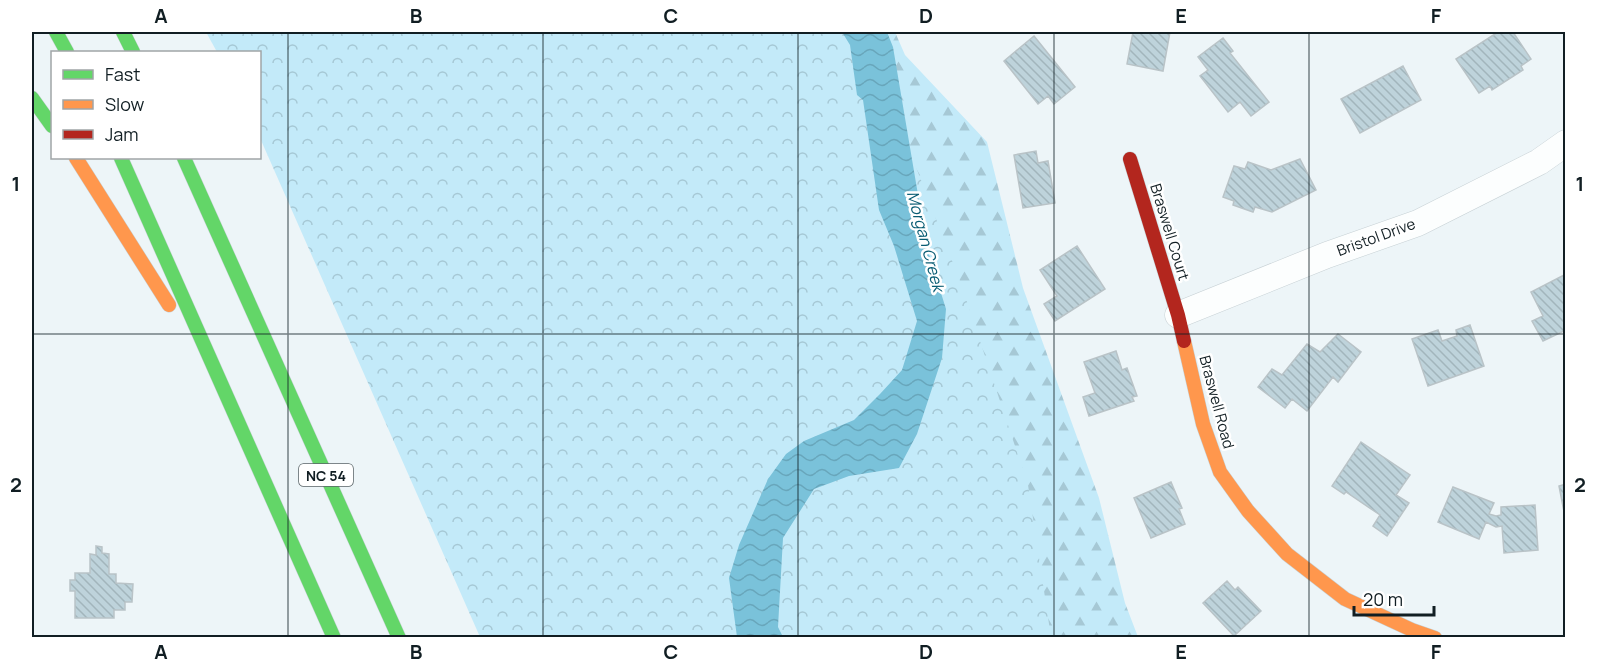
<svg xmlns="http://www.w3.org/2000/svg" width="1597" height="669" viewBox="0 0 1597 669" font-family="Manrope,sans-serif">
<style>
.forest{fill:url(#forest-firs)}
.park{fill:url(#park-crowns)}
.water{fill:url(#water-waves)}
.building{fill:url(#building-back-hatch);stroke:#b9c3c7;stroke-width:1.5}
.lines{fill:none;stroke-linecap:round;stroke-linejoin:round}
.street-casing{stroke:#c7d1d5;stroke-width:27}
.fast-casing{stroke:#c7d1d5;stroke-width:15}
.slow-casing{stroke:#c7d1d5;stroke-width:15}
.jam-casing{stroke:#c7d1d5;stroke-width:15}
.street{stroke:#fcfefe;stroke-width:26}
.fast{stroke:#63d668;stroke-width:14}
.slow{stroke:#ff974d;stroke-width:14}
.jam{stroke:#b3261e;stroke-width:14}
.grid{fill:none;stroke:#111e23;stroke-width:1.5;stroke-opacity:0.55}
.labels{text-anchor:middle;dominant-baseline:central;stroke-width:5;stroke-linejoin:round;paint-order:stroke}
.shield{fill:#fff;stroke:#586265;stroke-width:1.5}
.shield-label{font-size:14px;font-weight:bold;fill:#111e23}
.street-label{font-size:15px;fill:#111e23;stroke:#fff}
.water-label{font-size:16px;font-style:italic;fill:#085c73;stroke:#fff}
.neatline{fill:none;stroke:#111e23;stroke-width:2}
.grid-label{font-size:20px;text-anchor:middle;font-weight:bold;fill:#111e23}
</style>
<defs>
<pattern id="forest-firs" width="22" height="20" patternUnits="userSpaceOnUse" patternTransform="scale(1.5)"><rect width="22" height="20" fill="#c3eaf9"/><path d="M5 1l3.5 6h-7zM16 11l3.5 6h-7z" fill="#a6c8d5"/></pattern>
<pattern id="park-crowns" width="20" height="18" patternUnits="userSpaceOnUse" patternTransform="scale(1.5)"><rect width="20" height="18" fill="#c3eaf9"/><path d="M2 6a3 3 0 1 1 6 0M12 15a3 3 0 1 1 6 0" fill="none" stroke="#a6c8d5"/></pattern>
<pattern id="water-waves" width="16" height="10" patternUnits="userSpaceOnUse" patternTransform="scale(1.5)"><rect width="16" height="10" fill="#7ac2da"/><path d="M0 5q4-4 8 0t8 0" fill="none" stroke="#68a6bb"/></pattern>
<pattern id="building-back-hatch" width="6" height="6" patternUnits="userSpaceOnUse" patternTransform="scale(1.5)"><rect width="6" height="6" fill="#bed3db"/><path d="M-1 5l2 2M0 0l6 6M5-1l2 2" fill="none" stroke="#a2b5bc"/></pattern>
</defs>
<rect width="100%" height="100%" fill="#edf5f8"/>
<path class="forest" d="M516 32H895L905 55 987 142 1023 288 1099 498 1125 603 1138 637H793Z"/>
<path class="park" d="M206 32H864L961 284 1028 485 1051 637H480L260 138V52H217Z"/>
<path class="water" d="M842 32H887L893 47 927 248 946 309 942 358 917 434 899 468 849 476 814 489 783 538 778 627 783 637H737L729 578 739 545 768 479 786 454 804 441 854 420 880 394 902 370 917 321 894 246 879 210 863 100 857 95 850 45Z"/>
<path class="building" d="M1133 32H1170L1163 71 1127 64Z
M1498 32H1513L1531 59 1521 66 1523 70 1492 90 1490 86 1479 93 1456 59Z
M1034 36 1075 87 1054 104 1048 96 1038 104 1004 61Z
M1223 38 1233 51 1230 53 1269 102 1251 116 1240 102 1228 112 1200 76 1208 70 1198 57Z
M1403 66 1421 100 1360 133 1341 99Z
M1036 151 1038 163 1048 161 1055 203 1023 208 1014 155Z
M1300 159 1316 190 1272 212 1255 207 1253 212 1233 205 1234 201 1223 197 1234 166 1245 169 1248 162 1271 170Z
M1077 246 1105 289 1055 321 1044 304 1057 296 1040 270Z
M1566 274V330L1543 341 1532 321 1543 316 1531 292Z
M1470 325 1484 366 1428 386 1412 339 1438 330 1442 341 1457 336 1456 330Z
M1338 334 1361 352 1338 382 1333 377 1307 411 1292 399 1285 408 1258 387 1272 369 1282 375 1307 344 1320 352Z
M1116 351 1122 370 1127 368 1137 396 1132 397 1134 401 1089 416 1083 397 1095 393 1084 362Z
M1361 442 1410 475 1396 495 1409 503 1387 536 1373 526 1380 515 1346 492 1344 494 1332 486Z
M1171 482 1182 508 1179 509 1185 524 1151 538 1134 498Z
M1566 484V516L1565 517 1559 486Z
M1453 487 1494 503 1489 514 1496 516 1501 515V507L1535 505 1538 550 1504 553 1502 526 1496 527 1486 522 1479 539 1438 522Z
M96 546 102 547V553L109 554V574H116V583L133 584 132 602H125V610H114V618H75V591H70V580H75V573H90V554L96 555Z
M1227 581 1235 590 1238 587 1261 611 1234 636 1203 603Z"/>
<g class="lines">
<g class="street-casing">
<path id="street" d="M1178 315 1327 255 1418 223 1539 162 1566 143"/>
</g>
<g class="fast-casing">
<path id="fast" d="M56 32 67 52
M123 32 133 52
M32 98 52 126
M121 158 334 638
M184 158 399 638"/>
</g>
<g class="slow-casing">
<path id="slow" d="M76 158 169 305
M1184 341 1203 424 1220 472 1248 511 1287 554 1345 599 1412 630 1435 638"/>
</g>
<g class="jam-casing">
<path id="jam" d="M1130 159 1178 315 1184 341"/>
</g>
<use href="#street" class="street"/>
<use href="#fast" class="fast"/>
<use href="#slow" class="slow"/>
<use href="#jam" class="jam"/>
</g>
<path class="grid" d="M288 32V638M543 32V638M798 32V638M1054 32V638M1309 32V638M32 334H1566"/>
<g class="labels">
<rect class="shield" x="299" y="464" width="54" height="22" rx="4.5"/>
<g class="shield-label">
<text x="326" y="475">NC 54</text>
</g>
<g class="street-label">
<text transform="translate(1170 232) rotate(73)">Braswell Court</text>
<text transform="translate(1376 237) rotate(-20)">Bristol Drive</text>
<text transform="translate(1217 402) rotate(75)">Braswell Road</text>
</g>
<g class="water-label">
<text transform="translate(926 241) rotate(75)">Morgan Creek</text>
</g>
</g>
<rect width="1597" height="669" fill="none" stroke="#ffffff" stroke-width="66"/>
<rect x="51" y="51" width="210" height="108" fill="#ffffff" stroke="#a0a5a7" stroke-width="1.5"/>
<rect x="63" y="70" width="30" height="9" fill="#63d668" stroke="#a0a5a7" stroke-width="1.5"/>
<text x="105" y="81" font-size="18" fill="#111e23">Fast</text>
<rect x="63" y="100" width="30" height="9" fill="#ff974d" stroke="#a0a5a7" stroke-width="1.5"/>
<text x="105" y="111" font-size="18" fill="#111e23">Slow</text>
<rect x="63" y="130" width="30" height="9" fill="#b3261e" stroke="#a0a5a7" stroke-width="1.5"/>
<text x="105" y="141" font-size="18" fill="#111e23">Jam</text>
<path d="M1354 606v9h80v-9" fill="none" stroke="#111e23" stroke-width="3"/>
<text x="1363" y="606" font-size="18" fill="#111e23" stroke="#ffffff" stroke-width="4.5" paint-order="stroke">20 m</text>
<rect x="33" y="33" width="1531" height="603" class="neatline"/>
<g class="grid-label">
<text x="161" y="23">A</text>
<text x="416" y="23">B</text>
<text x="671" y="23">C</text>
<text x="926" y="23">D</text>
<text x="1181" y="23">E</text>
<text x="1436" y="23">F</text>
<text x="16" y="191">1</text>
<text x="1580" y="191">1</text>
<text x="16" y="492">2</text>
<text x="1580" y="492">2</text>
<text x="161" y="659">A</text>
<text x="416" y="659">B</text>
<text x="671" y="659">C</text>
<text x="926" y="659">D</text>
<text x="1181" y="659">E</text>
<text x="1436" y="659">F</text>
</g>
</svg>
